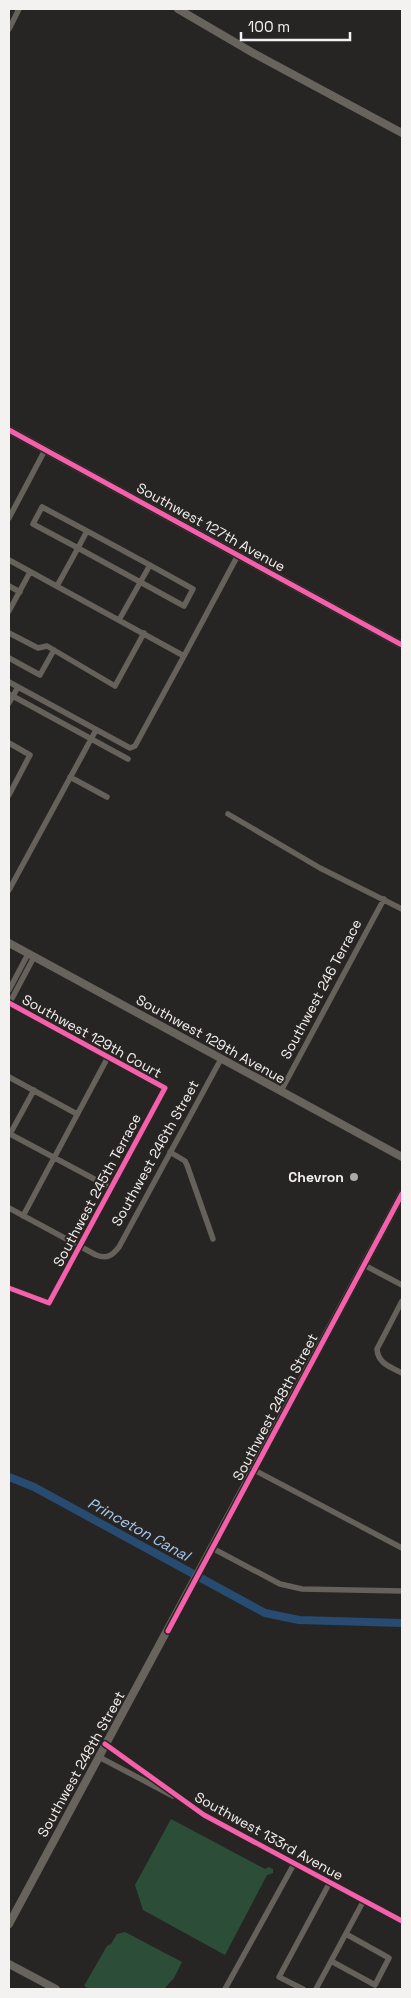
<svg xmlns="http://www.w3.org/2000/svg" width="411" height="1998" viewBox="0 0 411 1998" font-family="'Space Grotesk',sans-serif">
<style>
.green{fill:#2c4e39}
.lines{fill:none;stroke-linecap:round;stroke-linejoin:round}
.canal{stroke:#274b71;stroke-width:8}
.street{stroke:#66615a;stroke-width:5.5}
.secondary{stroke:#68635c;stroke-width:8}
.cycleway-casing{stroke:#282523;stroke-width:8}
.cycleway{stroke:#f560ab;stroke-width:5}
.poi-dot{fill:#acaaa9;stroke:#282523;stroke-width:2}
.labels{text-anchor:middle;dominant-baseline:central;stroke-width:4;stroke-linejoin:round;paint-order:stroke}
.street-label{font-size:14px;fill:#f4f2f1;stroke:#282523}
.poi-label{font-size:14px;font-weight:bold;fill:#f4f2f1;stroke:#282523;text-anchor:end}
.water-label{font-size:15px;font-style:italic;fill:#a5c9f1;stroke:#282523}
</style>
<rect width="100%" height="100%" fill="#272524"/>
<path class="green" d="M171 1819 265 1869 269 1867 273 1869V1873L267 1875 225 1955 143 1910 135 1885Z
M125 1932 182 1962 174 1978 164 1989H89L84 1986 107 1946 111 1944 117 1934Z"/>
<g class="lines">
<path class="canal" d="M9 1477 34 1487 265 1613 299 1620 402 1623"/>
<path class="street" d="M9 29 19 9
M9 518 45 450
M9 560 184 656 238 555
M9 586 20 592
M57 586 78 548 33 524 42 507C93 534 143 561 193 589L184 606 78 548 87 531
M9 611 30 572
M119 620 150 565
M9 633 38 648 47 646 115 686 144 633
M9 658 40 675 54 650
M9 682 130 748 135 746 184 656
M9 694 128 759
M9 703 18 687
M9 743 30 755 9 795
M70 777 107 797
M228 814 320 868 402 909
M9 890 96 730
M9 990 28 954
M9 1003 165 1088 49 1303 9 1288
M9 1004 34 957
M9 1077 77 1114
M34 1090 10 1134 111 1188
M281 1091 384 899
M170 1152 185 1161 187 1165 213 1239
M9 1208 96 1255C107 1259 112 1256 119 1247L221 1059
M23 1216 108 1057
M364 1265 402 1285
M402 1301 377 1349C378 1364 391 1367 402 1373
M254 1470 402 1548
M212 1548 280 1584 302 1589 402 1591
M105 1744 204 1815 402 1921
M99 1757 173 1796
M331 1961 375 1985 389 1958 346 1934
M225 1989 294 1864
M303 1989 279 1977 330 1882
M316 1989 364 1900"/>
<path class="secondary" d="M178 9 255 54 402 133
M9 430 402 645
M9 943 402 1157
M9 1924 402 1194
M9 1964 56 1989"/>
<g class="cycleway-casing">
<path id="cycleway" d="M9 430 402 645
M9 1003 165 1088 49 1303 9 1288
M168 1631 402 1194
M105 1744 204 1815 402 1921"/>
</g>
<use href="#cycleway" class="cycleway"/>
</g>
<circle class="poi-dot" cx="354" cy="1177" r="5"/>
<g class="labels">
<g class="street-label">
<text transform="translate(211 527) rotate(29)">Southwest 127th Avenue</text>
<text transform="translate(321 989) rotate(-62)">Southwest 246 Terrace</text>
<text transform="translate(92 1036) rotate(29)">Southwest 129th Court</text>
<text transform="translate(211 1039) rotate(29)">Southwest 129th Avenue</text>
<text transform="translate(155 1153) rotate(-61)">Southwest 246th Street</text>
<text transform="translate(97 1190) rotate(-62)">Southwest 245th Terrace</text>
<text transform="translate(275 1407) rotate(-62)">Southwest 248th Street</text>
<text transform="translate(81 1764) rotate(-61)">Southwest 248th Street</text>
<text transform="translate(269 1836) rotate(29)">Southwest 133rd Avenue</text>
</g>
<g class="poi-label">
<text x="344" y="1177">Chevron</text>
</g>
<g class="water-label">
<text transform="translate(139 1529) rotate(29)">Princeton Canal</text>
</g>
</g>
<rect width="411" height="1998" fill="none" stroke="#f4f2f1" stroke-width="20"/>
<path d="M241 32v8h109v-8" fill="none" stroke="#f4f2f1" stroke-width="2.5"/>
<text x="248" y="32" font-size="15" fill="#f4f2f1" stroke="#282523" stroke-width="4" paint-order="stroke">100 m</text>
</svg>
